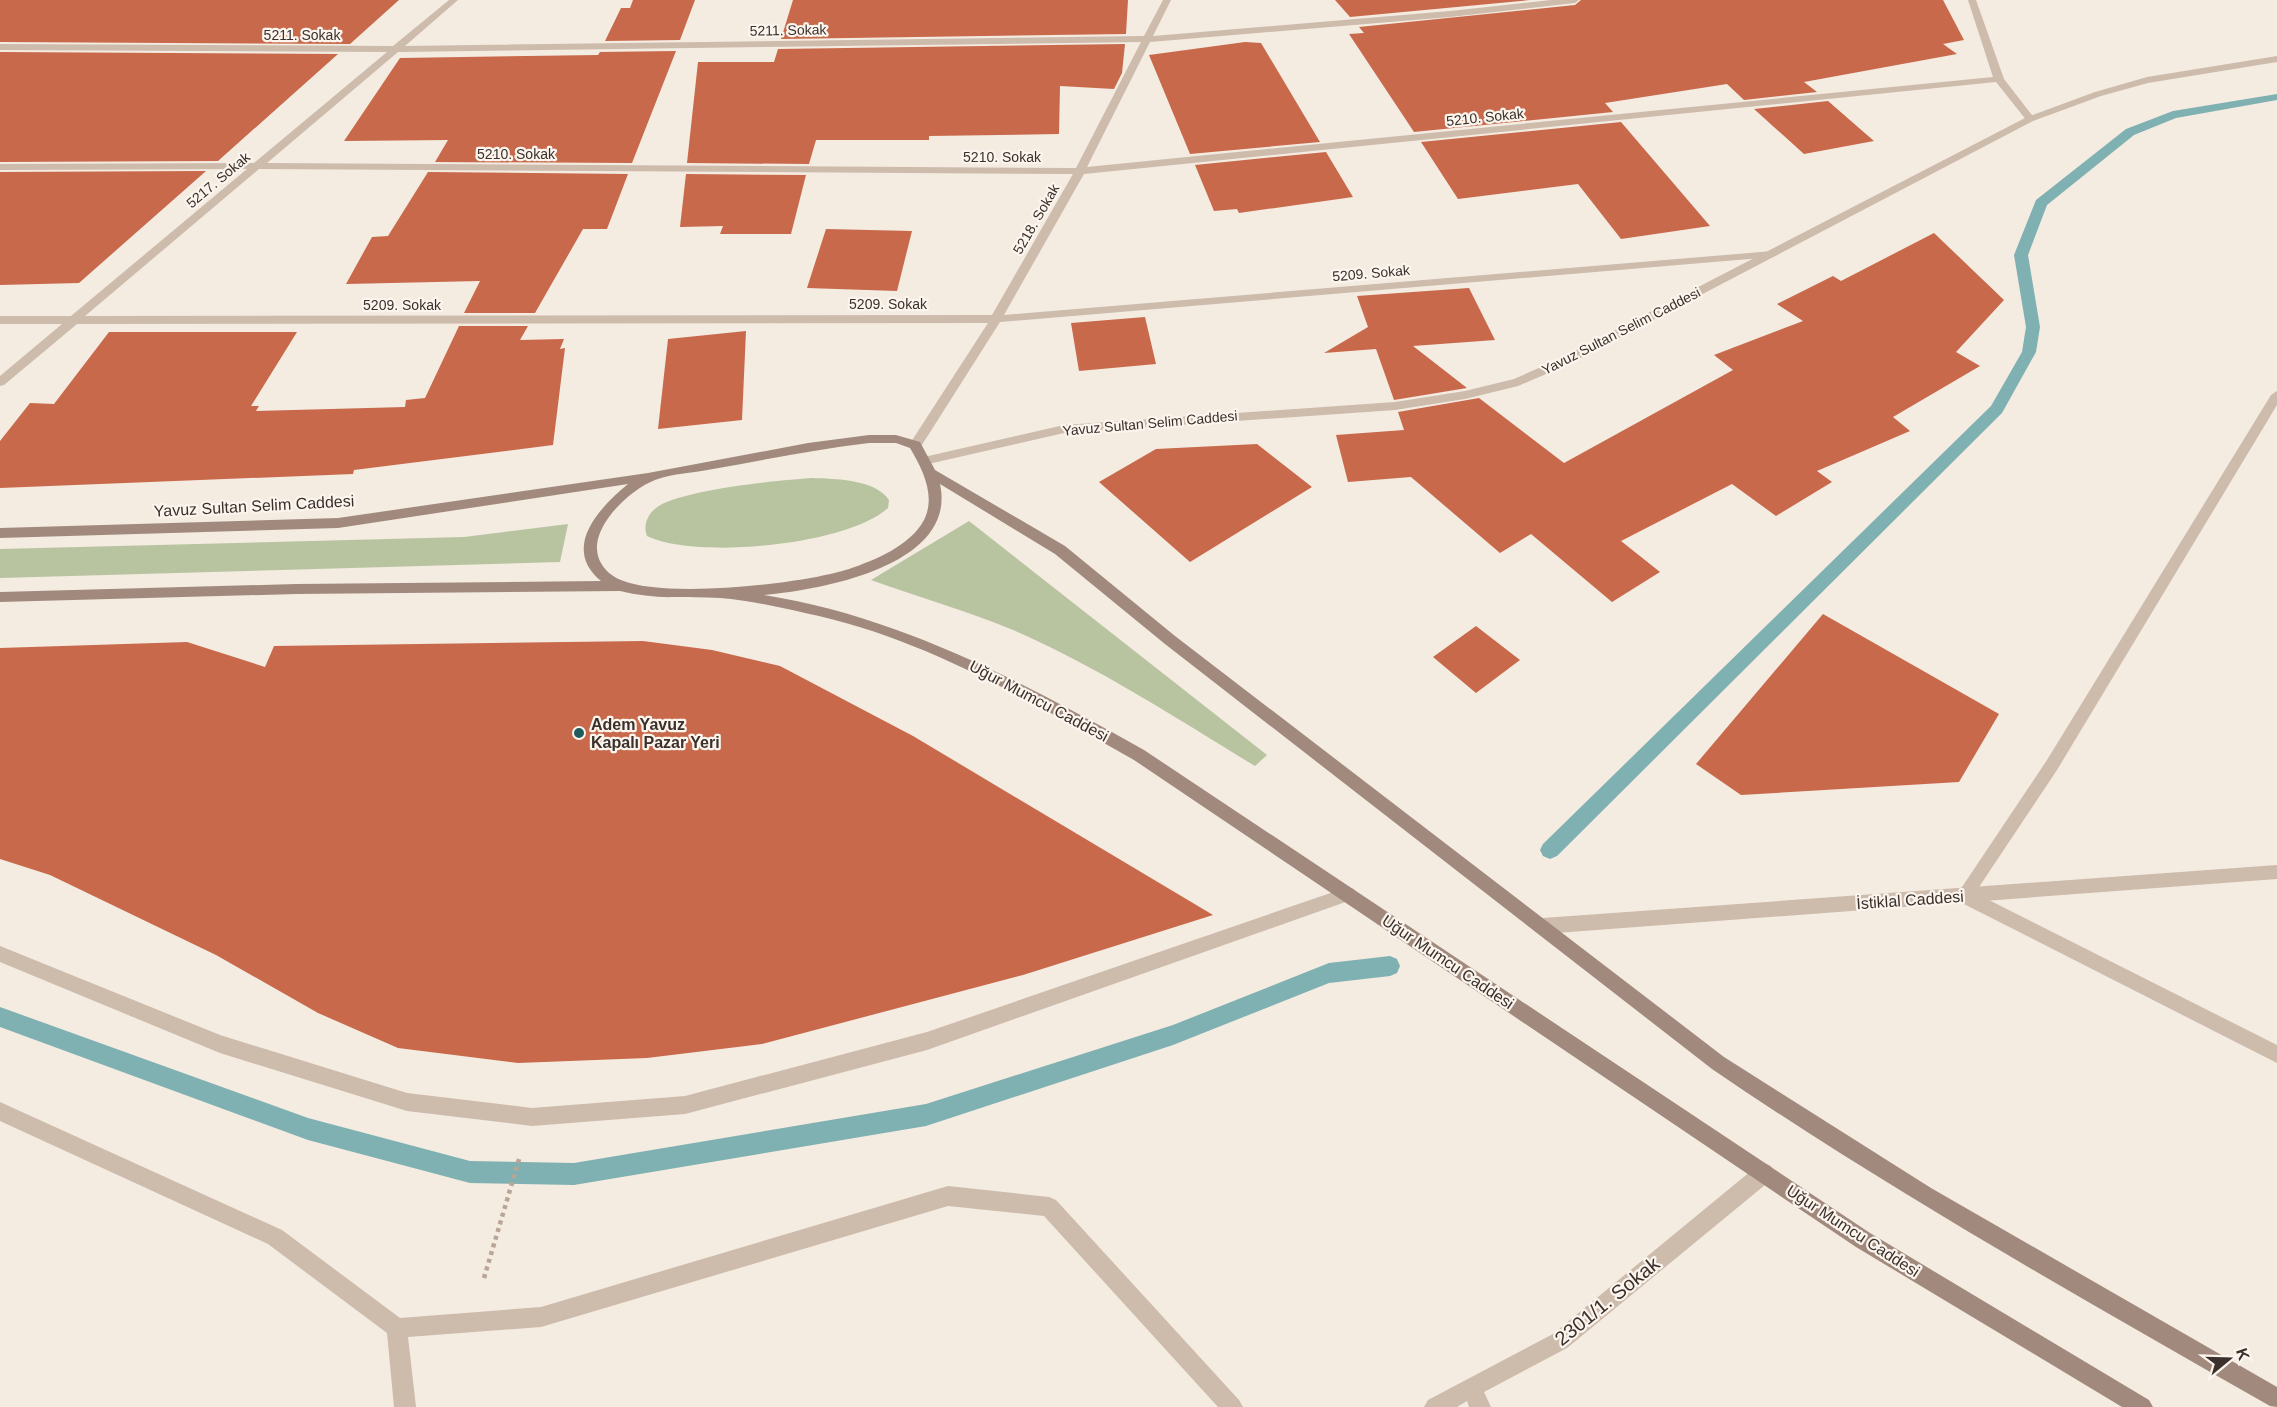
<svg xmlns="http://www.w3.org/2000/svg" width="2277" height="1407" viewBox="0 0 2277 1407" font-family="Arial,sans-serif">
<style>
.green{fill:#b8c4a0}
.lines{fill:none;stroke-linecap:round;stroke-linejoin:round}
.stream{fill:#7fb0b2;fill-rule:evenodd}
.building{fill:#c8694b}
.path{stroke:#b9a596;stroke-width:4.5;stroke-dasharray:4 4;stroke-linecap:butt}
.service{fill:#cdbbac;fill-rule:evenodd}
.minor{fill:#cdbbac;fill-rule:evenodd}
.tertiary{fill:#cdbbac;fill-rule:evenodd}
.secondary{fill:#a18a7d;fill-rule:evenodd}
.poi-dot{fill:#1f5a5e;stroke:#fbf5ee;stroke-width:2}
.labels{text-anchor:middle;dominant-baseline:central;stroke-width:4.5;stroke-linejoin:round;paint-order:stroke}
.far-street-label{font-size:14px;fill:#3b302b;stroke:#fbf5ee}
.street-label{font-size:16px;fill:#3b302b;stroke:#fbf5ee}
.poi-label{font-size:16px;font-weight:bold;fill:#3b302b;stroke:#fbf5ee;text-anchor:start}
.near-street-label{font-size:20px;fill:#3b302b;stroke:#fbf5ee}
</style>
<rect width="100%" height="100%" fill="#f4ebe1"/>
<path class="green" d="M812 478C835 479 875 479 889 500L888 508C848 545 696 560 647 536 643 526 647 515 656 508 678 490 781 480 812 478Z
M969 521 1267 755 1255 766C1176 718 1098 667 1013 630 967 611 918 597 871 580Z
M568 524 560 562 0 578V549L464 537Z"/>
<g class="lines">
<path class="stream" d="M2277 94V100L2176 118 2134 135 2047 205 2028 255 2040 327 2036 352 2002 413 1557 856 1550 859 1543 856 1540 850 1543 844 1991 406 2022 352 2026 327 2014 255 2036 200 2126 129 2173 111Z
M1390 956 1397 959 1400 966 1397 973 1390 976 1329 983 1173 1045 926 1126 574 1185 470 1183 308 1140 0 1027V1007L308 1118 470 1161 574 1163 926 1104 1173 1025 1329 963Z"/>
</g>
<path class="building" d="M0 0H399L350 44 0 42Z
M633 0H695L680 40 605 41 621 8H630Z
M793 0H1128L1126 34 781 39Z
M1335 0H1530L1350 17Z
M1581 0H1943L1964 40 1943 44 1957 54 1804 82 1817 92 1744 100 1727 84 1605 103 1613 112 1414 132 1349 34 1364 33 1359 27 1575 5Z
M1245 42 1261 43 1320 142 1190 154 1149 55Z
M1125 44 1122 73 1114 89 1060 86 1059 134 929 136V140H816L809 164 687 163 698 62H774L778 49Z
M676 51 632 163 435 162 448 140 344 141 400 58 598 55 600 52Z
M0 52 338 54 218 161 0 162Z
M1828 101 1874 141 1804 154 1754 109Z
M1621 122 1710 226 1621 239 1578 184 1458 199 1421 142Z
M1326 152 1353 197 1239 213 1237 209 1214 211 1195 165Z
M206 171 79 283 0 285V172Z
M428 172 628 174 607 229H583L535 313H464L480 281 346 284 372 237 388 236Z
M686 174 806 175 791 234H720L723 226 680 227Z
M826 229 912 231 897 291 807 288Z
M1934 233 2004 300 1956 352 1980 366 1893 417 1910 431 1817 471 1832 482 1776 516 1732 484 1621 541 1660 572 1612 602 1531 534 1500 553 1411 477 1348 482 1336 435 1404 430 1398 412 1479 398 1564 463 1733 370 1714 355 1803 321 1777 304 1833 276 1841 281Z
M1469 288 1495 340 1413 346 1467 388 1394 400 1376 349 1324 353 1368 327 1357 296Z
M1145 317 1156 364 1079 371 1071 323Z
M459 326H528L520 340 564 339 560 349 565 348 553 445 354 470 353 474 0 488V441L30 403 54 404 109 332H297L251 406H259L256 411 405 407 406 400 425 398Z
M746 331 742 420 658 429 668 339Z
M1257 444 1312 487 1190 562 1099 482 1156 449Z
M1823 614 1999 714 1959 782 1741 795 1696 764Z
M1476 626 1520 660 1476 693 1433 657Z
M643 641 712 650 780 666 913 736 1213 915 1023 975 762 1044 647 1058 518 1063 398 1048 318 1013 216 955 50 875 0 859V648L187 642 265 667 274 646Z"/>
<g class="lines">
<path class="path" d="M484 1278 520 1156"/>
<path class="service" d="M1348 887 1354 889 1356 894 1354 899 927 1050 685 1114 532 1126 407 1111 220 1053 0 962V946L220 1035 407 1093 532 1108 685 1096 927 1032Z"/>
<path class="minor" d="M449 0H458L405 46 1144 36 1163 0H1171L1153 36 1450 11 1551 0H1579L1575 3 1450 17 1150 42 1087 167 1993 77 1968 0H1976L2004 79 2035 119 2027 121 1996 82 1084 174 1004 315 1773 251 1779 254 1773 257 1000 322 920 448 915 449 909 445 988 323 77 324 4 385 0 386V376L62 324H0V316H71L247 169 0 170V164L254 163 387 52 0 50V44L393 46ZM1141 42 1076 168 267 163 398 52ZM259 169 1073 174 992 315 85 316Z
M2277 391V405L2057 770 1975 893 2277 1045V1063L1958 901 1956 896 2047 760 2271 395Z
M0 1102 282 1230 400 1318 541 1307 948 1186 1049 1197 1056 1200 1239 1400 1243 1407H1218L1044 1216 948 1206 541 1327 408 1337 416 1407H394L387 1333 268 1244 0 1121Z
M1764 1163 1771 1166 1774 1173 1771 1180 1567 1348 1484 1392 1491 1407H1469L1467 1401 1457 1407H1424L1428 1400 1553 1334 1757 1166Z"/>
<path class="tertiary" d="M2277 56V62L2148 83 2101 96 2033 121 1567 365 1518 386 1465 399 1395 410 1064 433 924 465 918 461 924 457 1064 425 1395 402 1465 391 1514 379 1559 359 2027 117 2095 92 2147 77Z
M2277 865V879L1543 934 1537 931 1535 926 1537 921 1543 918Z"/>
<path class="secondary" d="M869 435H896L920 442 935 470 1065 546 1175 636 1724 1057 1931 1188 2277 1387V1407L2270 1406C2081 1298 1892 1192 1712 1069L1165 644 1055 554 940 484C958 566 820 590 764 595 902 617 1024 683 1144 750L1870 1233 2149 1400 2153 1407H2122L1856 1247 1134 760C1030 701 923 637 805 613 778 607 748 600 720 598 686 596 654 600 620 591L296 594 0 602V592L296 584 601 581C561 548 599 508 628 484L338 528 0 538V528L338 518 648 473 808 443ZM869 443H896L910 448C923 470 936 496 924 520 910 546 875 560 849 569 803 584 665 599 621 580 607 574 596 562 597 545 599 519 632 489 655 480 673 473 694 473 713 469 765 460 816 449 869 443Z"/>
</g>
<circle class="poi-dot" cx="579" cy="733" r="6"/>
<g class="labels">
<g class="far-street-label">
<text transform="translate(788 30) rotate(-1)">5211. Sokak</text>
<text x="302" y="35">5211. Sokak</text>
<text transform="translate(1485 117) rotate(-6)">5210. Sokak</text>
<text x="516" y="154">5210. Sokak</text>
<text x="1002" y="157">5210. Sokak</text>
<text transform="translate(218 180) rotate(-40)">5217. Sokak</text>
<text transform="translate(1036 219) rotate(-60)">5218. Sokak</text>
<text transform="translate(1371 273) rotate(-5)">5209. Sokak</text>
<text x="888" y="304">5209. Sokak</text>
<text x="402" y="305">5209. Sokak</text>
<text transform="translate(1621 331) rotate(-27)">Yavuz Sultan Selim Caddesi</text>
<text transform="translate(1150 423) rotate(-5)">Yavuz Sultan Selim Caddesi</text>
</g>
<g class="street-label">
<text transform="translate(254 506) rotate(-3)">Yavuz Sultan Selim Caddesi</text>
<text transform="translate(1039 701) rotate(28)">Uğur Mumcu Caddesi</text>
<text transform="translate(1910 900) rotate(-4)">İstiklal Caddesi</text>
<text transform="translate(1448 962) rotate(34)">Uğur Mumcu Caddesi</text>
<text transform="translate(1853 1231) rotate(33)">Uğur Mumcu Caddesi</text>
</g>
<g class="poi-label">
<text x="591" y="724">Adem Yavuz<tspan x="591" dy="18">Kapalı Pazar Yeri</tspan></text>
</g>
<g class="near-street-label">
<text transform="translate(1607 1301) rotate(-39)">2301/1. Sokak</text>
</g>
</g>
<g transform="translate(2229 1359) rotate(71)" stroke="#fbf5ee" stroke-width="4.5" paint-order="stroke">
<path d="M0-4.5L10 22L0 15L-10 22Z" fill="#3b302b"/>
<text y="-9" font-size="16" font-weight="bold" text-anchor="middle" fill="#3b302b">K</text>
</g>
</svg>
